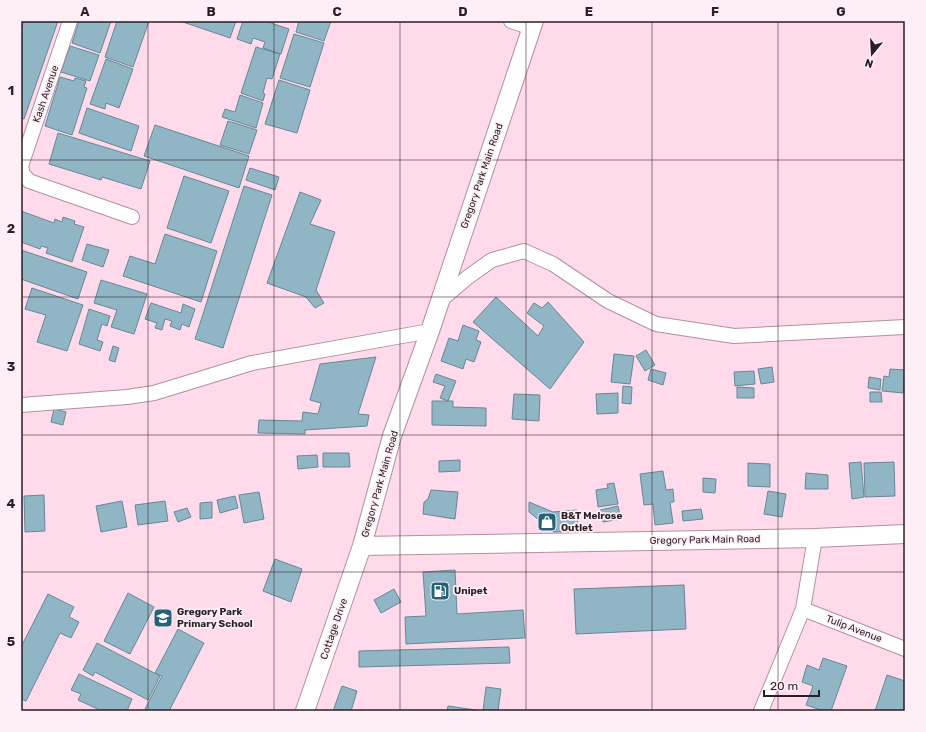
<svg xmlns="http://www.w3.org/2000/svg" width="926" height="732" viewBox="0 0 926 732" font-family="Rubik,sans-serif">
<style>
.building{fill:#90b5c4;stroke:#658897}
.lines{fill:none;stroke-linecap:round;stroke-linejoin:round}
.minor-casing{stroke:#b290a0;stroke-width:16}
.tertiary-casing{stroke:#b290a0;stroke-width:20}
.minor{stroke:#fff;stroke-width:14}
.tertiary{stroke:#fff;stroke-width:18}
.grid{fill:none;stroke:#2b1e24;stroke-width:1;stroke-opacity:0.55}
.labels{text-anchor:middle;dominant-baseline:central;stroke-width:3.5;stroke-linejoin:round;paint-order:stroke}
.street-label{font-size:10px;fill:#2b1e24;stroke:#fdeff5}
.poi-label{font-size:10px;font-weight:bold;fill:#2b1e24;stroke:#fdeff5;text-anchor:start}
.neatline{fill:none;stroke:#2b1e24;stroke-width:1.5}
.grid-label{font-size:13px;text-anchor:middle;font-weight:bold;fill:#2b1e24}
</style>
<rect width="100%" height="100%" fill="#fedaeb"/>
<path class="building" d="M24 21H58L24 119 21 118V29Z
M79 21H111L100 53 72 43Z
M117 21H149L133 67 105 57Z
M180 21H236L230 38Z
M243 21H265L289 29 281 54 263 48 265 42 253 38 251 44 237 39Z
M299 21H331L324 41 296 32Z
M294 34 324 43 310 87 280 78Z
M70 46 99 55 90 81 61 72Z
M256 47 280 54 272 79 267 78 263 93 265 94 263 101 241 93Z
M106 59 133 69 119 108 106 103 105 109 90 104Z
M60 77 74 81 75 78 86 81 84 87 87 88 72 135 45 126Z
M279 80 310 90 297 133 265 124Z
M240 95 263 103 256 128 222 117 225 109 235 112Z
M87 108 139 126 131 151 79 133Z
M228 121 257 130 249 154 220 145Z
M155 125 249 156 239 188 144 156Z
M58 133 150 161 141 189 102 177 101 180 49 164Z
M250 168 279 177 275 190 246 180Z
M184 176 229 191 211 243 167 228Z
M244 186 272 195 223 348 195 339Z
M300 192 321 200 310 224 335 232 316 290 324 303 315 308 306 297 267 283Z
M21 211 54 223 55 219 62 222 63 217 75 221 74 224 84 227 72 262 46 253 48 248 41 246 40 249 21 242Z
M165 234 217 251 201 302 123 276 130 256 155 264Z
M87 244 109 250 103 267 82 260Z
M21 250 87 272 78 299 21 279Z
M101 280 147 294 134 334 111 327 117 310 94 303Z
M32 288 83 305 67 351 37 342 46 315 25 309Z
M496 297 538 336 544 326 527 313 534 303 542 308 548 302 584 342 550 389 473 322Z
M151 303 181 313 183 304 195 309 189 327 182 324 180 330 170 326 172 321 165 319 162 330 155 328 157 323 145 319Z
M89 309 110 316 107 326 102 324 97 340 103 342 100 351 79 344Z
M463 325 479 331 476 340 481 342 474 362 466 359 463 369 441 361 449 338 458 341Z
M113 346 119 348 115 362 109 360Z
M646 350 655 365 645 371 636 356Z
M614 354 634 356 630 384 611 382Z
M376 357 358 414 369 415 367 426 305 430V434L258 433 259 420 302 421 303 412 318 414 321 403 310 400 320 364Z
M772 367 774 382 761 384 758 369Z
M651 369 666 373 663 385 648 380Z
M890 369 905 370 903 393 882 391 884 376 889 377Z
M754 371 755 384 735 386 734 372Z
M436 374 456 381 448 401 440 398 445 386 433 382Z
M869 377 881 379 880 390 868 388Z
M623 386 632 387 631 404 622 403Z
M737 387 754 388V398H737Z
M870 392H881L882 402H870Z
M618 393V413L597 414 596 394Z
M514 394 540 395 539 421 512 419Z
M432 401H453V407L486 408V426L432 425Z
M54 409 66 412 63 425 51 422Z
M323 453H349L350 467H323Z
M317 455 318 467 298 469 297 456Z
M460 460V471L439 472V461Z
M861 462 864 497 852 499 849 463Z
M894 462 895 496 865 497 864 463Z
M748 463 770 464V487L748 486Z
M663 471 666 490 673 489 674 502H670L673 523 655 525 653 504 644 505 640 474Z
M806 473 828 475V489H805Z
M703 478 716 479 715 493 703 492Z
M614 483 618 504 598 507 596 490 608 488 607 484Z
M431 490 458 492 455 519 423 514 424 502 428 499Z
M768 491 786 494 782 517 764 514Z
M259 492 264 519 244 523 239 495Z
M44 495 45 531 25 532 24 496Z
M235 496 238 508 220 513 217 500Z
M122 501 127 527 101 532 96 506Z
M165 501 168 521 138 525 135 505Z
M212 502V518L200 519V503Z
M529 502 553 512 554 532 529 512Z
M618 506 621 519 603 522 600 510Z
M187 508 191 517 178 522 174 512Z
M701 509 703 519 683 521 682 511Z
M577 510 578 531 554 532 553 512Z
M275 559 302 569 291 602 263 591Z
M455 570 457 614 523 610 525 638 406 644 405 617 426 616 423 572Z
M684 585 686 629 576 634 574 589Z
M394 589 401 602 381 613 374 600Z
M128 593 154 607 130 654 104 641Z
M48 594 74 607 69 617 79 622 71 638 60 633 26 701 21 699V647Z
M178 629 204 643 169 711H148L145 709 162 676 155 673Z
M97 643 160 676 148 700 95 672 93 676 83 670Z
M509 647 510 663 359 667V651Z
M823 658 847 666 831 711H824L806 705 813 686 802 682 807 665 819 670Z
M79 674 132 699 127 711H102L78 700 81 694 71 690Z
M887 675 905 681V711H875Z
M342 686 357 691 351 711H333Z
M486 687 501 689 498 711H447L448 706 483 711Z"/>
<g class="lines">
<g class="minor-casing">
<path id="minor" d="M511 21 532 28
M21 166 70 21
M21 167 23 174 29 181 132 217
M440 301 468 277 492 260 524 251 553 264 608 301 656 324 734 336 905 327
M21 405 127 397 154 393 252 363 430 331
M803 609 905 649
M761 711 803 609 815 538"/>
</g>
<g class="tertiary-casing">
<path id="tertiary" d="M362 546 815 538 905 534
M305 711 362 546 392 436 430 331 534 21"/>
</g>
<use href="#minor" class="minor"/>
<use href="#tertiary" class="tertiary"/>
</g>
<path class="grid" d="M148 21V711M274 21V711M400 21V711M526 21V711M652 21V711M778 21V711M21 160H905M21 297H905M21 435H905M21 572H905"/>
<defs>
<g id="shop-square" transform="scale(1)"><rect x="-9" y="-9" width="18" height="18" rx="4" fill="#246278" stroke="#fdeff5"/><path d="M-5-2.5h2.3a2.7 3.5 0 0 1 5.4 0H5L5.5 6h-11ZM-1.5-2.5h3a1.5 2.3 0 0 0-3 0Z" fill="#fff"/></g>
<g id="fuel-square" transform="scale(1)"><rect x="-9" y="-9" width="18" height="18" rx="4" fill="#246278" stroke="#fdeff5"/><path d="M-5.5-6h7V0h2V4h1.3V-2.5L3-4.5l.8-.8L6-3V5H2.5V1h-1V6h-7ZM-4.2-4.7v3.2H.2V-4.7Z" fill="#fff"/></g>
<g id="school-square" transform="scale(1)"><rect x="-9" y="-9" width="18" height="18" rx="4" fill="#246278" stroke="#fdeff5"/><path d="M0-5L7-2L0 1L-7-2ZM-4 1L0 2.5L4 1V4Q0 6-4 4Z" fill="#fff"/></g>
</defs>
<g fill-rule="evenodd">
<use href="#shop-square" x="547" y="522"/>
<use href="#fuel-square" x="440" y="591"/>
<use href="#school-square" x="163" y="618"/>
</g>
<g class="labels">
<g class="street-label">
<text transform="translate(46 94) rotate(-71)">Kash Avenue</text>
<text transform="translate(482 176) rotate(-71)">Gregory Park Main Road</text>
<text transform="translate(380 484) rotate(-74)">Gregory Park Main Road</text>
<text transform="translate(705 540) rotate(-1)">Gregory Park Main Road</text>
<text transform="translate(334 629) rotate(-71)">Cottage Drive</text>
<text transform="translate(854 629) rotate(21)">Tulip Avenue</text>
</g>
<g class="poi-label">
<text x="561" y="516">B&amp;T Melrose<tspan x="561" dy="12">Outlet</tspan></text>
<text x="454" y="591">Unipet</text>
<text x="177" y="612">Gregory Park<tspan x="177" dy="12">Primary School</tspan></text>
</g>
</g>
<rect width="926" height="732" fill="none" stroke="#fdeff5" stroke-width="44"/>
<g transform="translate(872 54) rotate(198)" stroke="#fdeff5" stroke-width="3" paint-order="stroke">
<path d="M0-3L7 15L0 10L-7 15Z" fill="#2b1e24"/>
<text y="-6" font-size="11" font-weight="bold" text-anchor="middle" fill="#2b1e24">N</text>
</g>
<path d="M764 690v6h55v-6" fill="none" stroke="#2b1e24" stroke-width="2"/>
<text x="770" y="690" font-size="12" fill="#2b1e24" stroke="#fdeff5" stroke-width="3" paint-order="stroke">20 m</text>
<rect x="22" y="22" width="882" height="688" class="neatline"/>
<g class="grid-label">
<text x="85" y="16">A</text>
<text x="211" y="16">B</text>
<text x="337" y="16">C</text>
<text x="463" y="16">D</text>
<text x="589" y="16">E</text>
<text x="715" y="16">F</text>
<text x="841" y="16">G</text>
<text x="11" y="95">1</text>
<text x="11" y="233">2</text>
<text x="11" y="371">3</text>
<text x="11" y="508">4</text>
<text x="11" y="646">5</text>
</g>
</svg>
